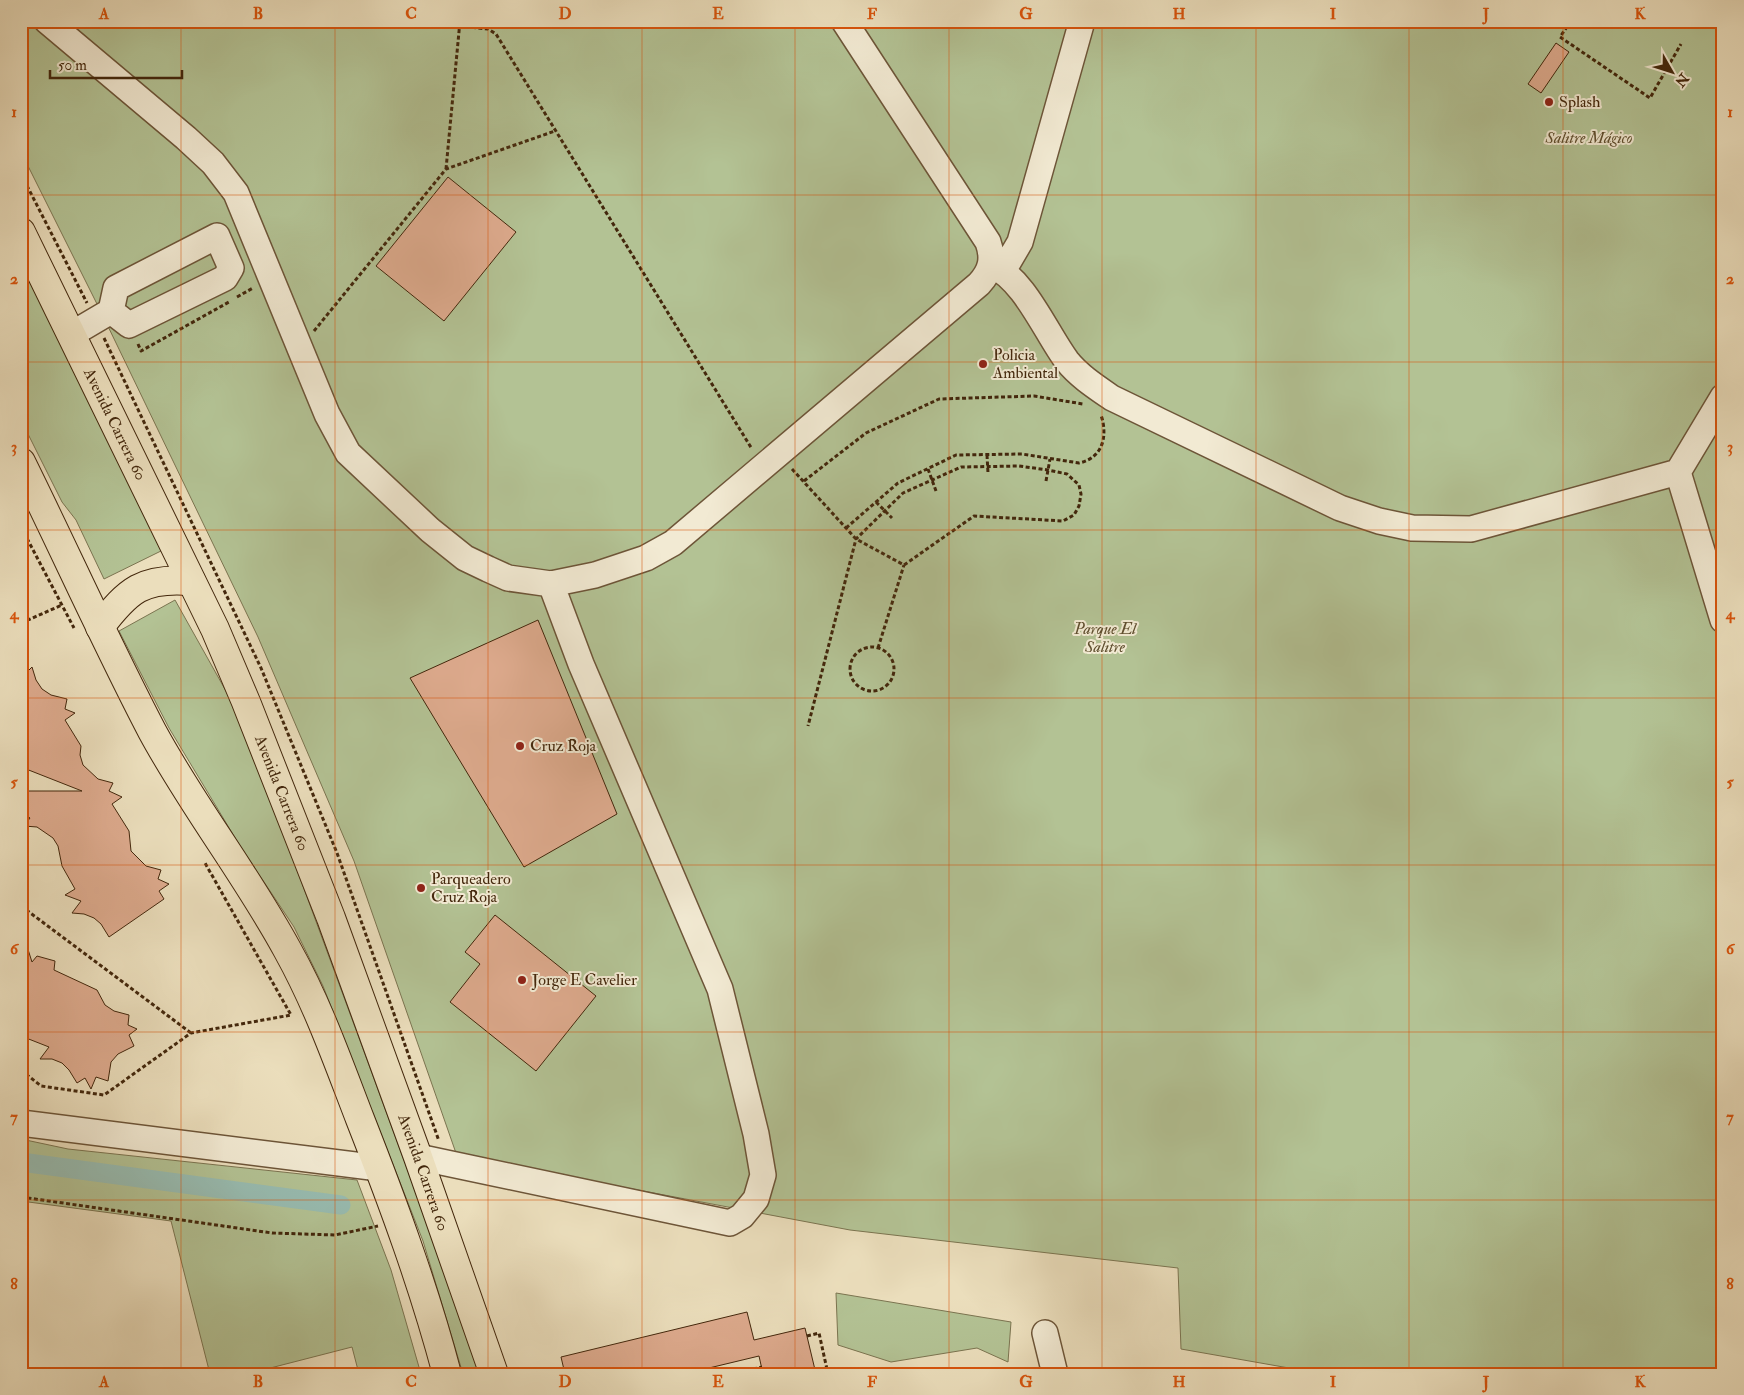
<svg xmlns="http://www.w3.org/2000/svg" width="1744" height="1395" viewBox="0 0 1744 1395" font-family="'IM FELL Double Pica',serif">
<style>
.green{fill:#b3c294;stroke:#7b7450}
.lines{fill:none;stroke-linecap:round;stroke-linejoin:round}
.canal{stroke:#98bcb1;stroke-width:19}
.building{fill:#ddaa8d;stroke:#43270c}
.minor-casing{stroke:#6d5538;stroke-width:28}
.major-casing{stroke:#43270c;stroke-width:30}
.path{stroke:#43270c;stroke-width:3;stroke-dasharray:4 2.5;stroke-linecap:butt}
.minor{stroke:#f2ead3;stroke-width:25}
.major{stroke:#ebdebc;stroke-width:28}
.grid{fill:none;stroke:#d8540c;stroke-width:1;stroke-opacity:0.55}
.poi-dot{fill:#8f2418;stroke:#f2ead3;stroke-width:2}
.labels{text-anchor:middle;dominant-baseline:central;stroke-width:4;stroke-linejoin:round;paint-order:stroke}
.poi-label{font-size:16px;fill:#43270c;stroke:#f2ead3;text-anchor:start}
.park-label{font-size:16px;font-style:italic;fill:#5f4e2e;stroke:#f2ead3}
.street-label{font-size:16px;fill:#43270c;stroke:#f2ead3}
.neatline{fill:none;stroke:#d8540c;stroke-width:2}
.grid-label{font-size:16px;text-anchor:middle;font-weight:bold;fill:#d8540c}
</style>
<rect width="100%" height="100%" fill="#ebdebc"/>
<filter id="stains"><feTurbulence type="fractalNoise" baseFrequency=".004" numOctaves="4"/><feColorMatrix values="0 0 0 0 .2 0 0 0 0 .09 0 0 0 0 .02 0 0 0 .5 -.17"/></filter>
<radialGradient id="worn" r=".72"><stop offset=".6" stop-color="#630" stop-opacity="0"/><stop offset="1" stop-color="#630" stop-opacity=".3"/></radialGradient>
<path class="green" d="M21 21H1723V1374H1323L1181 1349 1178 1268 850 1230 457 1156 354 861 258 637 103 316 21 152Z
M21 264 163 550 104 579 76 520 62 502 21 420Z
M175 600 231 700 265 783 429 1228 480 1374H463L423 1241 323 986 294 927 240 846 169 728 119 631Z
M21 1139 68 1149 357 1180 391 1270 421 1374H359L352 1347 247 1374H210L171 1221 21 1201Z
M836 1293 1011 1322 1008 1362 977 1348 891 1362 838 1345Z"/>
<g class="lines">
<path class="canal" d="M21 1162 341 1205"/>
</g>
<path class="building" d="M1556 43 1569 52 1541 93 1528 84Z
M448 177 516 232 444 321 376 266Z
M538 620 617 814 524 867 410 678Z
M32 667 36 680 42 689 51 695 67 699 65 709 75 713 65 720 81 746 80 755 83 765 98 779 113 783 109 791 122 797 112 804 129 831 131 851 146 866 161 870 158 879 169 884 159 891 164 899 109 937 101 924 94 918 84 914 72 913 81 901 65 895 75 889 62 866 58 846 53 838 37 827 24 826 30 818 21 811 23 791H82L21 767V669L27 672Z
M495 915 596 996 536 1071 450 1002 480 964 465 952Z
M25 940 32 962 37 956 55 961 54 970 97 990 105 1005 114 1011 129 1015 128 1025 137 1029 129 1035 134 1046 118 1054 111 1062 108 1081 96 1077 91 1089 85 1078 77 1083 69 1070 62 1063 52 1059H40L49 1047 21 1036V941Z
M747 1312 754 1340 805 1328 816 1374H763L759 1356 684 1374H565L561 1357Z"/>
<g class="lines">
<g class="minor-casing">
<path id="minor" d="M47 21 186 138 213 163 236 193 327 414 348 453 430 530 465 558 488 569 508 578 551 584 595 575 646 558 673 543 979 284C991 271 994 259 988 242L844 21
M991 265C1024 278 1046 333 1067 361 1079 376 1096 387 1112 398L1340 508 1379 521 1412 528 1471 529 1678 472 1723 620
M1003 271 1020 242 1082 21
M72 334 111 311 116 288 217 236 231 268 225 278 129 325 111 311
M1678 472 1723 397
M21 1123 379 1168
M418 1157 730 1223 742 1216 756 1199 763 1175 756 1134 720 989 581 664 551 584
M1045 1333 1055 1374"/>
</g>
<g class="major-casing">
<g id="major">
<path id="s1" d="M21 232 215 629 246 702 331 918 418 1157 494 1374"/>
<path d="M21 462C65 551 106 643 152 731 193 807 247 875 288 951 318 1005 338 1062 360 1119 393 1203 424 1287 447 1374"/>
<path d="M100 627C128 590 143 577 191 581"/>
</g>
</g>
<path class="path" d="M1571 21 1560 37 1650 98 1681 44
M459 26 488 29 496 34 752 449
M446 169 460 21
M21 174 87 303
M237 297 253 288
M314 331 446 169 555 131
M104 338 261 668 337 853 439 1141
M138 344 141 351 229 302
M987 455 988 473
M792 469 856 539 904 565 974 516 1063 521 1074 515 1079 506 1081 494 1079 485 1067 474 1048 470 1019 466 961 467 903 493 856 539 808 726
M928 469 936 491
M804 481 866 433 939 399 1034 396 1083 404
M1046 481 1050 459
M876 502 892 518
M21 527 74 628
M846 528 898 483 956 455 1022 454 1079 463C1103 458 1108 436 1101 415
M21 623 62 605
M850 669a22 22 0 1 1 44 0a22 22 0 1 1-44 0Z
M878 648 904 565
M21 906 191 1033
M21 1070 41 1086 104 1095 191 1033 291 1015 205 863
M21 1197 272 1233 335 1235 378 1226
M807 1336 819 1333 828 1374
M753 1369 762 1367
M734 1374 753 1369 754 1374"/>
<use href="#minor" class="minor"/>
<use href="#major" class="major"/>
</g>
<path class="grid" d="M181 21V1374M335 21V1374M488 21V1374M642 21V1374M795 21V1374M949 21V1374M1102 21V1374M1256 21V1374M1409 21V1374M1563 21V1374M21 195H1723M21 362H1723M21 530H1723M21 698H1723M21 865H1723M21 1032H1723M21 1200H1723"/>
<g class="poi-dot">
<circle cx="1549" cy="102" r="5"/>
<circle cx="983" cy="364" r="5"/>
<circle cx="520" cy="746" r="5"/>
<circle cx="421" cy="888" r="5"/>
<circle cx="522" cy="980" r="5"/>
</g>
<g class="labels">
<g class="poi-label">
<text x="1559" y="102">Splash</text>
<text x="993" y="355">Policia<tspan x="993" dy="18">Ambiental</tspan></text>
<text x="530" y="746">Cruz Roja</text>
<text x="431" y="879">Parqueadero<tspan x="431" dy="18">Cruz Roja</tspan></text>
<text x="532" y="980">Jorge E Cavelier</text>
</g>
<g class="park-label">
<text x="1589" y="138">Salitre Mágico</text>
<text x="1105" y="629">Parque El<tspan x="1105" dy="18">Salitre</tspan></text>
</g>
<g class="street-label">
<text stroke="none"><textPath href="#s1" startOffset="214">Avenida Carrera 60</textPath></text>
<text stroke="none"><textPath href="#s1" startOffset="619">Avenida Carrera 60</textPath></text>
<text stroke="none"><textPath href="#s1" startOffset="1024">Avenida Carrera 60</textPath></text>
</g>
</g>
<rect width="1744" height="1395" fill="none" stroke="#ebdebc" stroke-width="55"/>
<g transform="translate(1672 72) rotate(129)" stroke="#f2ead3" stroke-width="4" paint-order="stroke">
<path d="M0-4L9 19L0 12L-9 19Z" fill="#43270c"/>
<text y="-8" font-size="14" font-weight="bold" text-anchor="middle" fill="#43270c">N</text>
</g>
<path d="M50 70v8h132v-8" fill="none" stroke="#43270c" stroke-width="2.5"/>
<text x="58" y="70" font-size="15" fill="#43270c" stroke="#f2ead3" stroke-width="4" paint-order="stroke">50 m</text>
<rect x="28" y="28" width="1688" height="1340" class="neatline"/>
<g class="grid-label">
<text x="104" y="19">A</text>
<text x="258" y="19">B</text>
<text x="411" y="19">C</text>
<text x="565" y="19">D</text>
<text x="718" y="19">E</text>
<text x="872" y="19">F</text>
<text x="1026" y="19">G</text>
<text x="1179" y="19">H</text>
<text x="1333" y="19">I</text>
<text x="1486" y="19">J</text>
<text x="1640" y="19">K</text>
<text x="14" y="117">1</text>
<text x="1730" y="117">1</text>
<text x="14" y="284">2</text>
<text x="1730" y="284">2</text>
<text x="14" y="452">3</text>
<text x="1730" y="452">3</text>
<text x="14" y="619">4</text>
<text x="1730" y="619">4</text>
<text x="14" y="787">5</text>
<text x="1730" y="787">5</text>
<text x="14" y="954">6</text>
<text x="1730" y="954">6</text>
<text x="14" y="1122">7</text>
<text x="1730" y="1122">7</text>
<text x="14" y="1289">8</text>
<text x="1730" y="1289">8</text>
<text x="104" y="1387">A</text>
<text x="258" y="1387">B</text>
<text x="411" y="1387">C</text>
<text x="565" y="1387">D</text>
<text x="718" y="1387">E</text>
<text x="872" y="1387">F</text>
<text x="1026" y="1387">G</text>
<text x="1179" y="1387">H</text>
<text x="1333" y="1387">I</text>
<text x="1486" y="1387">J</text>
<text x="1640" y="1387">K</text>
</g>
<rect width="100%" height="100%" filter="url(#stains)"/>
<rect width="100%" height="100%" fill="url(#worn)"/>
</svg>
